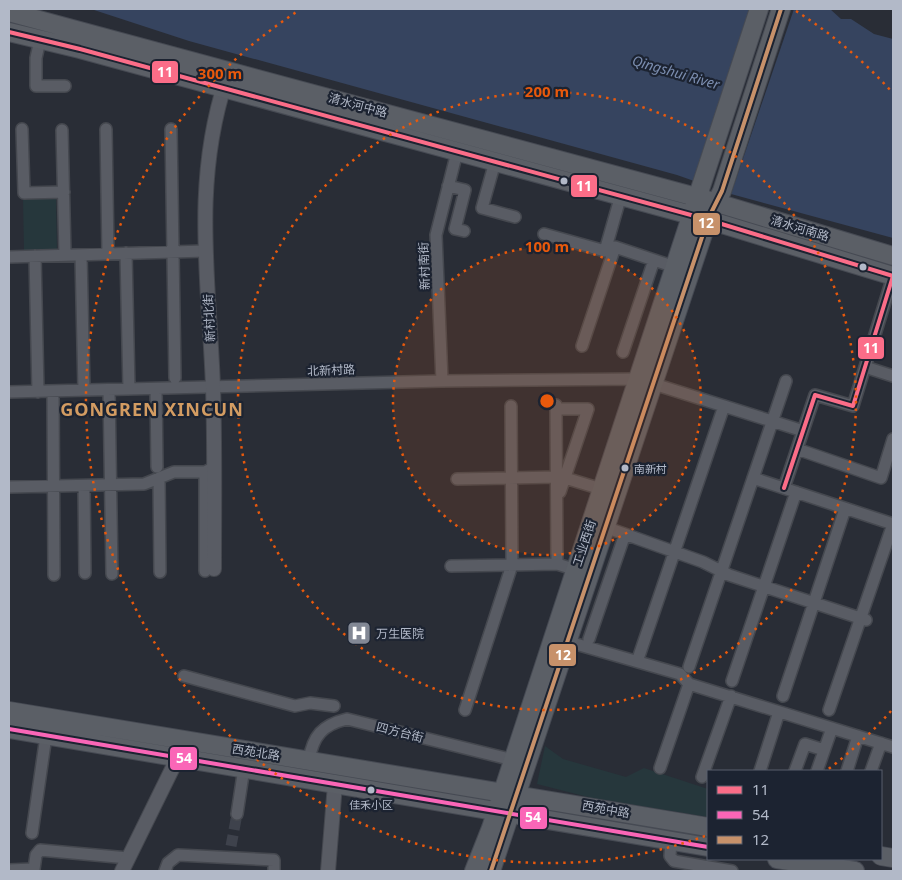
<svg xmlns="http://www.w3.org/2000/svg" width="902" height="880" viewBox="0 0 902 880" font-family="'Noto Sans','Noto Sans SC',sans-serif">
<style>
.green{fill:#26373c}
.water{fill:#36445f}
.pier{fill:#292d36}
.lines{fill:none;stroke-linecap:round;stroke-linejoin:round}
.minor-tunnel{stroke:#3e424c;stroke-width:11;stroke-dasharray:11 5.5;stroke-linecap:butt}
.minor-casing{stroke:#45484f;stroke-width:14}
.tertiary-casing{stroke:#45484f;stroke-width:16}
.primary-casing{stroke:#464a53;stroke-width:20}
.minor{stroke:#595c64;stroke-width:11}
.tertiary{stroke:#595c64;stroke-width:14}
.primary{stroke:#5b5f66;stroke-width:18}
.bus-1-casing{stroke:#1c2331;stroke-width:8}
.bus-2-casing{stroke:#1c2331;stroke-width:8}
.bus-3-casing{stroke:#1c2331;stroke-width:8}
.bus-1{stroke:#fb6d88;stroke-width:4}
.bus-2{stroke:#fa66b7;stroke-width:4}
.bus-3{stroke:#c7916a;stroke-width:4}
.ring{fill:none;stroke:#e8590c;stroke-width:2.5;stroke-dasharray:2.5 5}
.bus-dot{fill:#b2b9c8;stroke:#1c2331;stroke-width:2}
.labels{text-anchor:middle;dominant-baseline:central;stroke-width:4.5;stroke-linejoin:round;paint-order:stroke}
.bus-label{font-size:11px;fill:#b2b9c8;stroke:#1c2331;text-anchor:start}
.street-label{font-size:12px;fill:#b2b9c8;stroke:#1c2331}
.poi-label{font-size:12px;fill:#b2b9c8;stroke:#1c2331;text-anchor:start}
.water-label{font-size:14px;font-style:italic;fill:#7b8daf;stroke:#1c2331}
.district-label{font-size:18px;font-weight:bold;letter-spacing:1px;fill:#d39c62;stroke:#1c2331}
.centre{fill:#e8590c;stroke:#1c2331;stroke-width:2.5}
.ring-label{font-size:15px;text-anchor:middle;font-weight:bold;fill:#e8590c;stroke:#1c2331;stroke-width:4.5;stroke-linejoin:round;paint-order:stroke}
.line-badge{stroke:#1c2331;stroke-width:2}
.badge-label{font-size:14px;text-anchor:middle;font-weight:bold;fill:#fff}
</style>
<rect width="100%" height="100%" fill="#292d36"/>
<path class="green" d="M56 197 57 252H24L23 198Z
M545 746 563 759 626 777 644 768 708 789V817L592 798 537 784Z"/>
<path class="water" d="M91 9H830L841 19H851L874 34 893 39V238L731 194 677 175 189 41Z"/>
<path class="pier" d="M754 9H794L731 194 695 183Z"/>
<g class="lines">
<path class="minor-tunnel" d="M231 846 237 814"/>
<g class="minor-casing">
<path id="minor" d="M40 40 36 58V86H65
M22 129 24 193 64 192
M106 129 108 254
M171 129 175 378
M62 130 65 255
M495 162 482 208 515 217
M448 186 465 190 455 229 464 231
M544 234 605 251 621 195
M126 253 129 389
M81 255 84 390
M35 256 38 392
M9 257 205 251
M582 346 615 247 675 267
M623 352 654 260
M865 367 893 376
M442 381 436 235 457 152
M156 389 157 467
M109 390 112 574
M53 391 54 575
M9 392 442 381 638 379 797 429
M556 405 557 564
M556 409H588L560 492
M797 449 881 478 893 439
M205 472V571
M159 478 160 572
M565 478 608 491
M753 478 893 524
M457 479 557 477
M9 487 144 484 174 472H205L213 468
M84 487 85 573
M784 488 815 395 853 406 893 276
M605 527 703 562 729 575 866 620
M451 566 557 564 580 571
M589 639 625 534
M562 640 680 674 689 684 893 747
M639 656 724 406
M689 667 786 381
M184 676 295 706 310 703 334 706
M732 681 796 492
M783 696 845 509
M465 710 512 565 511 406
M829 710 893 524
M309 760C313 736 322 725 347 719L513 760
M660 768 689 684
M760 771 779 712
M795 771 805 744 824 750
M817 771 832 728
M847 771 858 736
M871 771 881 743
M702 777 731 696
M237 814 244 768
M32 833 46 736
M671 841 670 856 674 861 732 871
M9 870 34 869 36 855 40 850 128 858
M165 871 168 863 178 855 274 860V871"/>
</g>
<g class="tertiary-casing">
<path id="tertiary" d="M214 569C214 508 215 447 213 387 209 280 192 184 226 80
M122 871 178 757
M328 871 335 784"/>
</g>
<g class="primary-casing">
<path id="primary" d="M9 12 707 200 893 256
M9 32 80 49 702 218 893 276
M9 711 708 827
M9 729 708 847
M881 856 893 858
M777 859 855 871
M474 871 491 828 759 9
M491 871 708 219 722 191 781 9"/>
</g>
<use href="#minor" class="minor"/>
<use href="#tertiary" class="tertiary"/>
<use href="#primary" class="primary"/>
<g class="bus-1-casing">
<path id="bus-1" d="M9 32 80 49 702 218 893 276 853 406 815 395 784 488"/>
</g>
<g class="bus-2-casing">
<path id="bus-2" d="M9 729 708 847"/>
</g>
<g class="bus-3-casing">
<path id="bus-3" d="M491 871 708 219 722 191 781 9"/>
</g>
<use href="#bus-1" class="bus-1"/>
<use href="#bus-2" class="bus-2"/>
<use href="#bus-3" class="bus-3"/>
</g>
<circle cx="547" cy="401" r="154" fill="#e8590c" fill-opacity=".12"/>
<g class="ring">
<circle cx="547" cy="401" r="154"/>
<circle cx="547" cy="401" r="309"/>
<path d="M891 711A463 463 0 0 1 826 771M705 836A463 463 0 0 1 298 11M796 11A463 463 0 0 1 891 91"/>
</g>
<defs>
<g id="hospital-square" transform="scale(1.25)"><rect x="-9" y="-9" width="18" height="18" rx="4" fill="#828895" stroke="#1c2331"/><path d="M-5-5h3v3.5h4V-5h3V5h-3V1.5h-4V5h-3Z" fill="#fff"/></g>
</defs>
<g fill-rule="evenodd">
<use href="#hospital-square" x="359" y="633"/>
</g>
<g class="bus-dot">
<circle cx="564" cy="181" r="4.5"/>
<circle cx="863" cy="267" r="4.5"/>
<circle cx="625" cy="468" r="4.5"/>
<circle cx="371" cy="790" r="4.5"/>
</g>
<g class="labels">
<g class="bus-label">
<text x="634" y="468">南新村</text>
<text x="371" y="804" text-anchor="middle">佳禾小区</text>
</g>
<g class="street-label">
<text transform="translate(358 105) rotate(15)">清水河中路</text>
<text transform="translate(800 228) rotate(17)">清水河南路</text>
<text transform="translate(424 266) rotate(-92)">新村南街</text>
<text transform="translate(209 318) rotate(-93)">新村北街</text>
<text transform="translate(331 370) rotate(-2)">北新村路</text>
<text transform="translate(584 543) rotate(-72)">工业西街</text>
<text transform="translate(400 732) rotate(14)">四方台街</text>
<text transform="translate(256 752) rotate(9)">西苑北路</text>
<text transform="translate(606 809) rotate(10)">西苑中路</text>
</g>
<g class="poi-label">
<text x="376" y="633">万生医院</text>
</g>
<g class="water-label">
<text transform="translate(676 72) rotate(16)">Qingshui River</text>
</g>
<g class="district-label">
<text x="152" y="409">GONGREN XINCUN</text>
</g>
</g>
<circle cx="547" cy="401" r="8" class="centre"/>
<g class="ring-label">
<text x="220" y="79">300 m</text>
<text x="547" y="97">200 m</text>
<text x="547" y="252">100 m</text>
</g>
<g class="line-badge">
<rect x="151" y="60" width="28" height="24" rx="5" fill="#fb6d88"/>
<rect x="570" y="174" width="28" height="24" rx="5" fill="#fb6d88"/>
<rect x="692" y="212" width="29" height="24" rx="5" fill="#c7916a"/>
<rect x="857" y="336" width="28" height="24" rx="5" fill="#fb6d88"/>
<rect x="548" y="643" width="29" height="24" rx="5" fill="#c7916a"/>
<rect x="169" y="746" width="29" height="25" rx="5" fill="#fa66b7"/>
<rect x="519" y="806" width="29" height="24" rx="5" fill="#fa66b7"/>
</g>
<g class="badge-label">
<text x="165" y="77">11</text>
<text x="584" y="191">11</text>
<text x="706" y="228">12</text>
<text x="871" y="353">11</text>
<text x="563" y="660">12</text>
<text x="184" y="763">54</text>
<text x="533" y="822">54</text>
</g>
<rect width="902" height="880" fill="none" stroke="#b2b9c8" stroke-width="20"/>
<rect x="707" y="770" width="175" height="90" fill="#1c2331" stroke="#585f6d"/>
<rect x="717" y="786" width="25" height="8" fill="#fb6d88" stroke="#585f6d"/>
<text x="752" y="795" font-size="15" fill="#b2b9c8">11</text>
<rect x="717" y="811" width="25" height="8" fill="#fa66b7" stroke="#585f6d"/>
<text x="752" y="820" font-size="15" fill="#b2b9c8">54</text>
<rect x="717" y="836" width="25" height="8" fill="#c7916a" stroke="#585f6d"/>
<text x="752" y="845" font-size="15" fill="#b2b9c8">12</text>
</svg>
